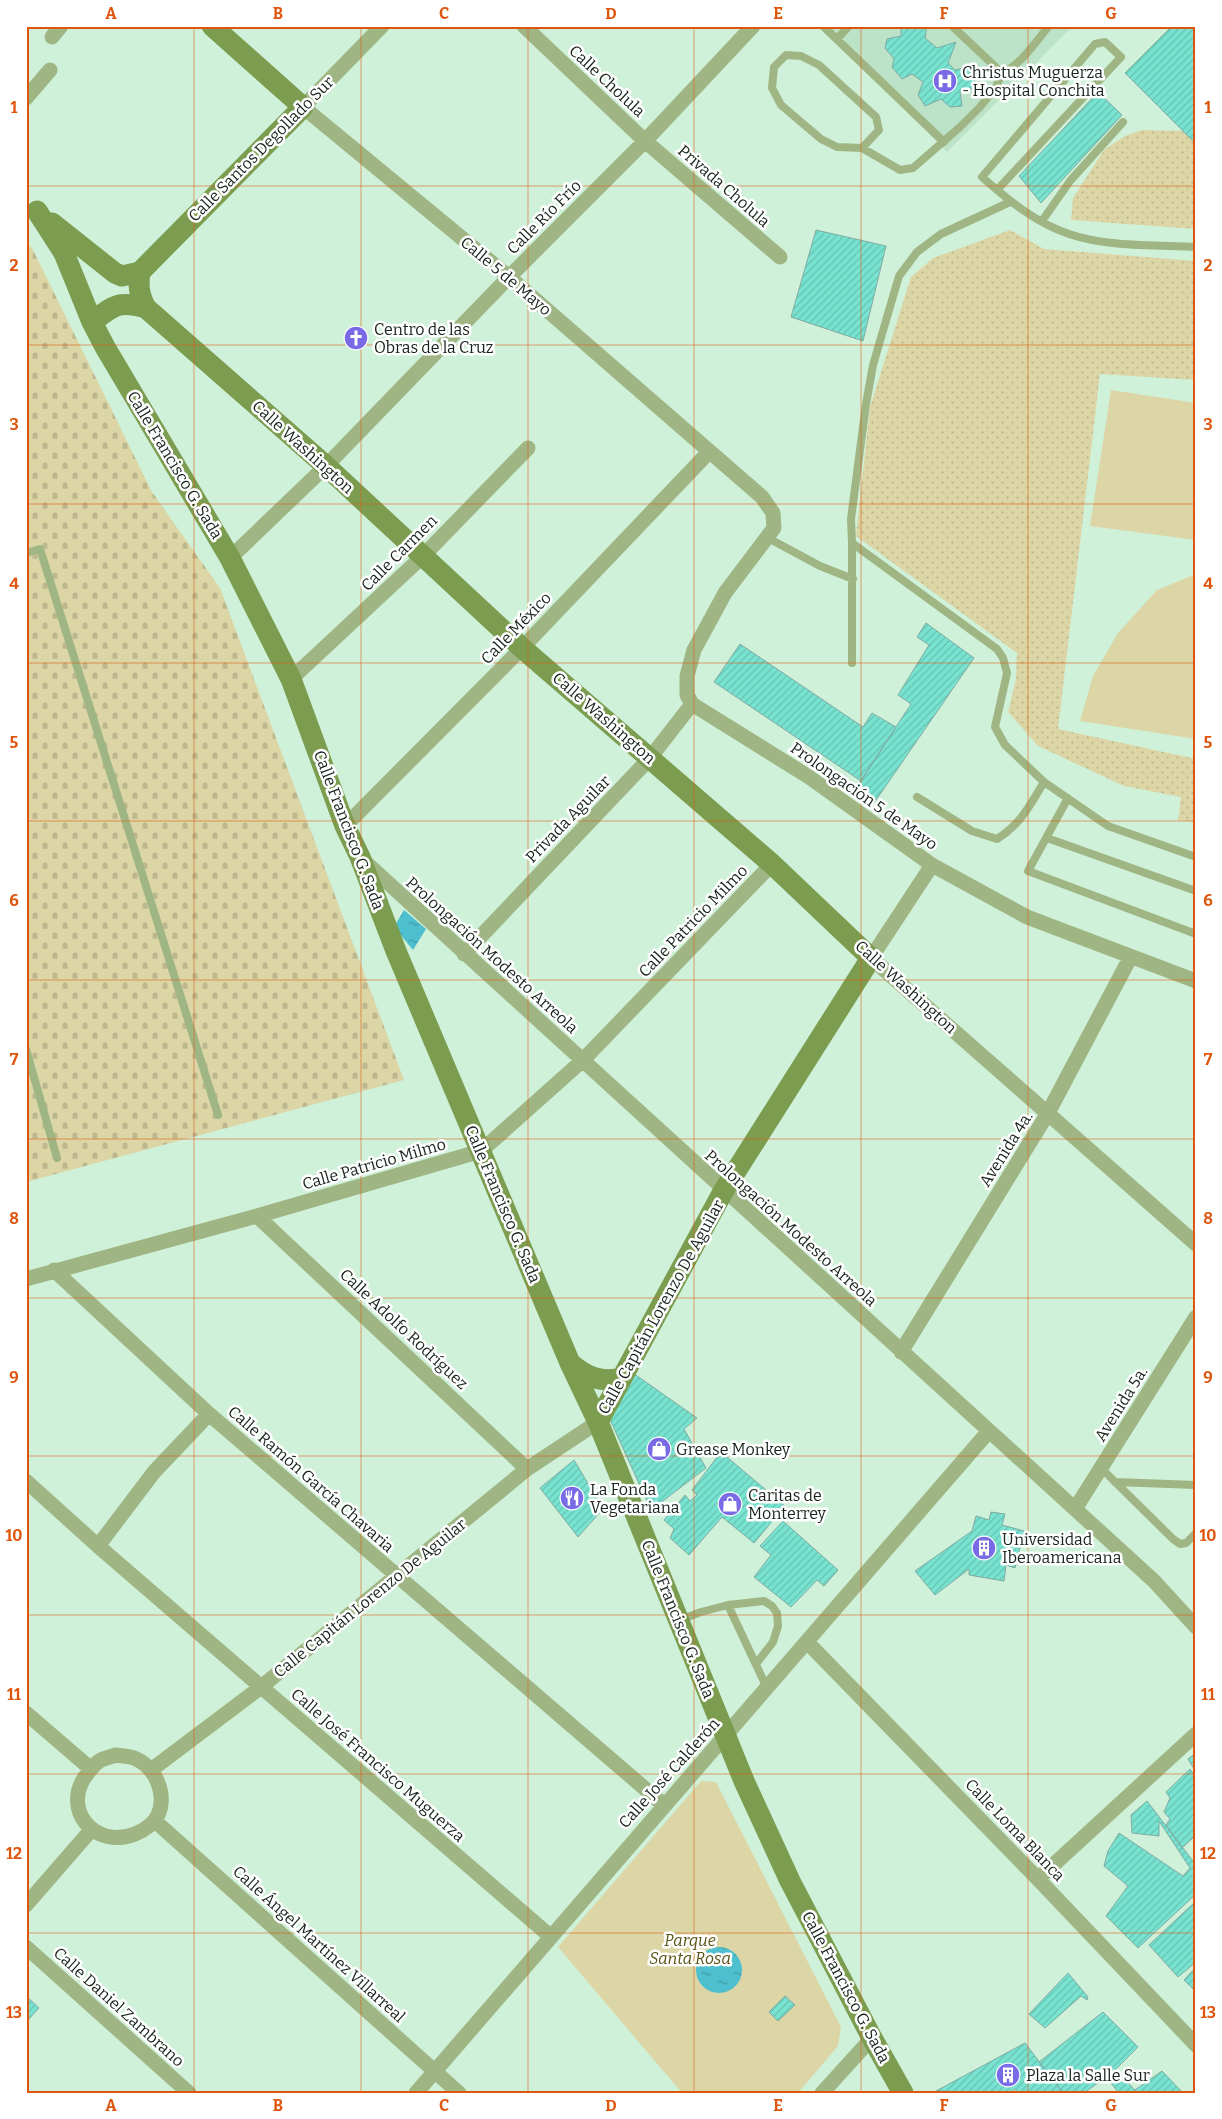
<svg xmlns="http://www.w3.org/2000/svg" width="1222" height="2119" viewBox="0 0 1222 2119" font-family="Bitter,serif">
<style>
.built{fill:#bce3c8}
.grass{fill:url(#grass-dots)}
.cemetery{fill:url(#cemetery-stones)}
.park{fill:#dcd6a6}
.water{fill:url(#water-ripples)}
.building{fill:url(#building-hatch);stroke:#81aba2}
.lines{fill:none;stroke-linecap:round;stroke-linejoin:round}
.lane{stroke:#9fb684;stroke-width:8}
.street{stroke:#9fb684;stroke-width:15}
.secondary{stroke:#7c9d50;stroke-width:21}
.grid{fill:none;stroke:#de560d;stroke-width:1;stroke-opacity:0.55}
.labels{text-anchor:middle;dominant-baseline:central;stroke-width:5;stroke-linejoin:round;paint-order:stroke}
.poi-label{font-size:16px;fill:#17231b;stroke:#fff;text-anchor:start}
.street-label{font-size:16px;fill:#17231b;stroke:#fff}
.park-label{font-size:16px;font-style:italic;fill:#5a5215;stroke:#fff}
.neatline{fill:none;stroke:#de560d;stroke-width:2}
.grid-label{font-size:16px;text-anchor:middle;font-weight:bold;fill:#de560d}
</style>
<defs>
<pattern id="grass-dots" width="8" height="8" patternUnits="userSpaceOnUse" patternTransform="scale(1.25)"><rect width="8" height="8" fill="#dcd6a6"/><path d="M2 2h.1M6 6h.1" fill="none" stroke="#bcb78e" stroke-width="1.8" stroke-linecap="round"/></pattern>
<pattern id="cemetery-stones" width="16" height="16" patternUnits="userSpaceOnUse" patternTransform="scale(1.25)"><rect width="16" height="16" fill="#dcd6a6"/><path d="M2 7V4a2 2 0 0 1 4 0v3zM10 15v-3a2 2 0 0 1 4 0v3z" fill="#bcb78e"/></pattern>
<pattern id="water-ripples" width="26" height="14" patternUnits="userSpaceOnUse" patternTransform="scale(1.25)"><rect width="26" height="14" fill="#4dbfce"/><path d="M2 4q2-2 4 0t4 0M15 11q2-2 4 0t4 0" fill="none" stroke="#3f9ba6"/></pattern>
<pattern id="building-hatch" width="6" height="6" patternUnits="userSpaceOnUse" patternTransform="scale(1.25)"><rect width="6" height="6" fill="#78e3d0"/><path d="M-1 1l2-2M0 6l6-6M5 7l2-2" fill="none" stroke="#67c2b2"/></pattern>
</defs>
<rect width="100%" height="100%" fill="#cff1d9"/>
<path class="built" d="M820 26H1073L947 152Z"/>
<path class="grass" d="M1142 130 1182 131 1196 144V229L1071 220 1073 198 1104 150 1125 136Z
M1010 230 1044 249 1196 261V380L1100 374 1058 729 1196 759V822L1178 820 1181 797 1124 786 1038 746 1008 712 1016 679 1017 653 856 536 870 407 911 277 933 258Z"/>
<path class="cemetery" d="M26 243 32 248 152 492 220 588 404 1080 26 1182Z"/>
<path class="park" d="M1111 390 1196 403V540L1090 526Z
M1196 574V739L1080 721 1093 676 1118 633 1157 590Z
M701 1781 716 1782 841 2027 838 2046 798 2093H682L558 1947Z"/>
<path class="water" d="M404 910 426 929 413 950 394 927Z
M696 1970a23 23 0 1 1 46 0a23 23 0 1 1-46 0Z"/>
<path class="building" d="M901 26H927L925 38 937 48 956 42 948 63 955 70 967 67 976 74 974 88 960 92 962 106 950 107 941 99 925 106 918 95 923 82 912 74 902 79 892 67 894 59 885 48 887 39 901 36Z
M1172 26H1196V144L1125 73Z
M1098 92 1122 115 1041 203 1019 176Z
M816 230 886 246 863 341 791 317Z
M926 623 974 658 874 803 854 791 911 704 898 695 929 645 917 637Z
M740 644 863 727 872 713 896 727 861 781 714 682Z
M633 1373 697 1418 684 1429 706 1468 651 1510 608 1415Z
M721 1452 785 1506 754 1543 722 1517 689 1555 670 1538 674 1529 664 1520 685 1495 690 1501 697 1495 692 1490Z
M574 1460 603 1509 578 1537 540 1488Z
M991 1512 1005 1514 1002 1525 1024 1531 1015 1568 1006 1565 1004 1581 969 1575V1569L935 1595 915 1571 972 1531 976 1516 989 1520Z
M783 1521 838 1570 824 1586 817 1580 791 1607 754 1577 771 1555 760 1546Z
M1196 1753V1772L1188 1759Z
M1190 1769 1196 1778V1835L1182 1848 1166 1825 1170 1819 1164 1812 1170 1798 1166 1792Z
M1147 1801 1196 1865V1894L1138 1948 1106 1916 1128 1886 1104 1866 1108 1851 1119 1833 1183 1876 1190 1868 1159 1821V1836L1132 1833 1131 1815Z
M1196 1901V1962L1178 1977 1149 1945Z
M1196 1967V1992L1184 1980Z
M1068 1973 1088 1997 1087 2000 1081 1996 1045 2028 1029 2014Z
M26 1996 39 2008 26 2022Z
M785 1996 795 2005 778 2021 769 2012Z
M1103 2012 1138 2047 1115 2070 1135 2090 1162 2071 1183 2093H1119L1106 2077 1084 2093H1063L1039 2062Z
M1025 2043 1063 2093H1018L1015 2089 1009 2093 936 2091Z"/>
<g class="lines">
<path class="lane" d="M823 26 944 142
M952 26 1002 73C1021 65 1036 41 1049 26
M837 39 849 26
M862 148 879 130 876 117 819 65 801 56 786 55 774 67 772 88 781 105 821 139 837 147 862 148 900 170 913 168 960 127 980 107 996 87 1002 73
M997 190 1121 57 1105 42 1095 44 982 177C1008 200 1036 223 1069 234 1107 247 1156 245 1196 247
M1010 202 941 234 917 252 899 276 873 365 866 404 851 519 852 543 997 649 1003 658 1007 673 995 727 1005 745 1044 782 1108 826 1196 857
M1042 221 1070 181 1123 122
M768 538 820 566 853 579
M26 553 40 549 218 1115
M852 663V543
M917 797 972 831 997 839C1021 824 1030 805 1044 782
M1068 798 1028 871 1196 934
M1047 838 1196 891
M26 1049 57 1158
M1101 1468 1173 1539 1180 1544 1186 1543 1196 1533
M1115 1482 1196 1485
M728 1605 767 1688
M680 1620 701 1612 728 1605 764 1601 772 1606 777 1613 778 1626 773 1642 756 1664"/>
<path class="street" d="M382 26 303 107 509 277 762 497 773 513 774 528 725 593 694 650 687 676V695L692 704 809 777 932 865 1027 917 1196 981
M524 26 645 141 780 257
M52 37 61 26
M26 98 50 70
M230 558 326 466 509 277 645 141 753 26
M291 679 423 556 528 448
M345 826 522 648 709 452
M363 860 1154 1581 1196 1627
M932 865 871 958 1196 1244
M464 954 650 758 692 704
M257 1216 527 1469
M54 1270 209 1414 664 1805
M26 1279 257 1216 481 1151 582 1061 772 864
M901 1352 1048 1113 1130 958
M26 1481 98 1546 550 1936
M1075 1509 1196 1317
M98 1546 154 1472 209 1414
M807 1642 1038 1879 1196 2045
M26 1713 91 1769
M115 1755C121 1756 129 1756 134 1758 156 1767 167 1794 158 1815 153 1825 145 1830 135 1834 95 1850 60 1809 87 1774 91 1769 95 1763 101 1760 105 1758 111 1757 115 1755Z
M151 1770 261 1687 527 1469 598 1422
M155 1821 459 2093
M1038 1879 1196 1734
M26 1905 92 1829
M26 1947 189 2093
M416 2093 989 1431
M822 2093 872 2038"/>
<path class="secondary" d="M37 211 64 253 92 322 105 347 230 558 291 679 345 826 360 857 396 951 570 1363 598 1422 744 1781 790 1881 872 2038 903 2093
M52 223 115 273 122 276 140 272 303 107 212 26
M140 272C138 286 139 295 146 308L326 466 522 648 772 864 871 958 724 1190 598 1422
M92 322C114 305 119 300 146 308
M570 1363C586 1377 601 1383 622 1378"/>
</g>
<path class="grid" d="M194 26V2093M361 26V2093M528 26V2093M694 26V2093M861 26V2093M1028 26V2093M26 186H1196M26 345H1196M26 504H1196M26 663H1196M26 821H1196M26 980H1196M26 1139H1196M26 1298H1196M26 1456H1196M26 1615H1196M26 1774H1196M26 1933H1196"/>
<defs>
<g id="hospital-disc" transform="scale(1.25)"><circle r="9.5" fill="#796ae5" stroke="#fff"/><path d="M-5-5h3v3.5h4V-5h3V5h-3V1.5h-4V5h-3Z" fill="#fff"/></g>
<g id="church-disc" transform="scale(1.25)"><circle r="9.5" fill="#796ae5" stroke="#fff"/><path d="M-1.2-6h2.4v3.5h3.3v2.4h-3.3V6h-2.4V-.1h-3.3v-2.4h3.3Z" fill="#fff"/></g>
<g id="shop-disc" transform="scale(1.25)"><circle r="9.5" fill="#796ae5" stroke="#fff"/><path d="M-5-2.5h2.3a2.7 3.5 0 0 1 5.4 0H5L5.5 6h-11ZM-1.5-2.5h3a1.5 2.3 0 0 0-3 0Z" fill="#fff"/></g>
<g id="restaurant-disc" transform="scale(1.25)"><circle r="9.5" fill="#796ae5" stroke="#fff"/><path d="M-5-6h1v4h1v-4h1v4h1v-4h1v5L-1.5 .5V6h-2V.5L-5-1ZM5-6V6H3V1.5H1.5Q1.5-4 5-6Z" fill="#fff"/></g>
<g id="building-disc" transform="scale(1.25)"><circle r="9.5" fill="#796ae5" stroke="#fff"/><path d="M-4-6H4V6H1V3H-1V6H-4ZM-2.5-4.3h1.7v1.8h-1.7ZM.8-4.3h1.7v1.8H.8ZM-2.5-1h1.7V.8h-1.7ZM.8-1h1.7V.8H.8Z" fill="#fff"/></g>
</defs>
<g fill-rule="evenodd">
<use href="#hospital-disc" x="945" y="81"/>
<use href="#church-disc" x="356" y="338"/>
<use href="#shop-disc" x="659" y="1449"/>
<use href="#restaurant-disc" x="572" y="1498"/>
<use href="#shop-disc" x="730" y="1504"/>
<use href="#building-disc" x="984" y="1548"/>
<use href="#building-disc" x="1008" y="2075"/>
</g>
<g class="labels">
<g class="poi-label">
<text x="962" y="72">Christus Muguerza<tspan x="962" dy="18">- Hospital Conchita</tspan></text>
<text x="374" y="329">Centro de las<tspan x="374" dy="18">Obras de la Cruz</tspan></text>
<text x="676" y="1449">Grease Monkey</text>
<text x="590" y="1489">La Fonda<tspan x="590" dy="18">Vegetariana</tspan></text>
<text x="748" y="1495">Caritas de<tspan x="748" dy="18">Monterrey</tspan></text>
<text x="1002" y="1539">Universidad<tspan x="1002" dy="18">Iberoamericana</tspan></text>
<text x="1026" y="2075">Plaza la Salle Sur</text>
</g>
<g class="street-label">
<text transform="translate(607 81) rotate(43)">Calle Cholula</text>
<text transform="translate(261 149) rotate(-45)">Calle Santos Degollado Sur</text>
<text transform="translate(724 186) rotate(41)">Privada Cholula</text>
<text transform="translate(544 217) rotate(-45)">Calle Río Frío</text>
<text transform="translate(506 276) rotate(40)">Calle 5 de Mayo</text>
<text transform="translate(303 447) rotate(42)">Calle Washington</text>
<text transform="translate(175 465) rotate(59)">Calle Francisco G. Sada</text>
<text transform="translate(399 553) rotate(-45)">Calle Carmen</text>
<text transform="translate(516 628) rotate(-46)">Calle México</text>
<text transform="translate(604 718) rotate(41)">Calle Washington</text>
<text transform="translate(864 796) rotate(35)">Prolongación 5 de Mayo</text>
<text transform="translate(568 819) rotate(-46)">Privada Aguilar</text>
<text transform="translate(349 830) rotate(69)">Calle Francisco G. Sada</text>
<text transform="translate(693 921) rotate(-46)">Calle Patricio Milmo</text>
<text transform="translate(492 955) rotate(42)">Prolongación Modesto Arreola</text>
<text transform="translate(906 987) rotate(42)">Calle Washington</text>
<text transform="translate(1006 1149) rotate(-58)">Avenida 4a.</text>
<text transform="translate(374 1164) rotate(-16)">Calle Patricio Milmo</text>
<text transform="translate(503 1204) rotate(67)">Calle Francisco G. Sada</text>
<text transform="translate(791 1228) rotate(42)">Prolongación Modesto Arreola</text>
<text transform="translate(661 1307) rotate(-61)">Calle Capitán Lorenzo De Aguilar</text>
<text transform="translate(404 1329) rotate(43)">Calle Adolfo Rodríguez</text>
<text transform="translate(1121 1404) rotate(-58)">Avenida 5a.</text>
<text transform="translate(311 1479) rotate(41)">Calle Ramón García Chavaria</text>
<text transform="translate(370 1598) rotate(-39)">Calle Capitán Lorenzo De Aguilar</text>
<text transform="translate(678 1619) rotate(68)">Calle Francisco G. Sada</text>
<text transform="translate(378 1765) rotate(41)">Calle José Francisco Muguerza</text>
<text transform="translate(669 1773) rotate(-48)">Calle José Calderón</text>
<text transform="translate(1015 1830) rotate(46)">Calle Loma Blanca</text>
<text transform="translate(319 1944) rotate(42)">Calle Ángel Martínez Villarreal</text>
<text transform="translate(846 1987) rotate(62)">Calle Francisco G. Sada</text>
<text transform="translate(119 2007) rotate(42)">Calle Daniel Zambrano</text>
</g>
<g class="park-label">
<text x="690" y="1940">Parque<tspan x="690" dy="18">Santa Rosa</tspan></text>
</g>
</g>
<rect width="1222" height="2119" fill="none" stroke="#ffffff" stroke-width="55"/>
<rect x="28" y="28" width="1166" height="2064" class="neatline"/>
<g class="grid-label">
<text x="111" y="19">A</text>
<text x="278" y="19">B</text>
<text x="444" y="19">C</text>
<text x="611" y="19">D</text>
<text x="778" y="19">E</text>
<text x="944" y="19">F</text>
<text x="1111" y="19">G</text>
<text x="14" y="113">1</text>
<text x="1208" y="113">1</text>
<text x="14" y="271">2</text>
<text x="1208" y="271">2</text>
<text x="14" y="430">3</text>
<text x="1208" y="430">3</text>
<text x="14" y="589">4</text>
<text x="1208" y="589">4</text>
<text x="14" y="748">5</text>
<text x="1208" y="748">5</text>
<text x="14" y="906">6</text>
<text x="1208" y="906">6</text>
<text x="14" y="1065">7</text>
<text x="1208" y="1065">7</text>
<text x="14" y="1224">8</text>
<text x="1208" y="1224">8</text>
<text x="14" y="1383">9</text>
<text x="1208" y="1383">9</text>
<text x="14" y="1541">10</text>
<text x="1208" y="1541">10</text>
<text x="14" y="1700">11</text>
<text x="1208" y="1700">11</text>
<text x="14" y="1859">12</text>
<text x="1208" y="1859">12</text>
<text x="14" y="2018">13</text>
<text x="1208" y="2018">13</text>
<text x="111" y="2111">A</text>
<text x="278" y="2111">B</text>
<text x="444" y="2111">C</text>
<text x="611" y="2111">D</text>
<text x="778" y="2111">E</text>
<text x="944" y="2111">F</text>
<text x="1111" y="2111">G</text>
</g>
</svg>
